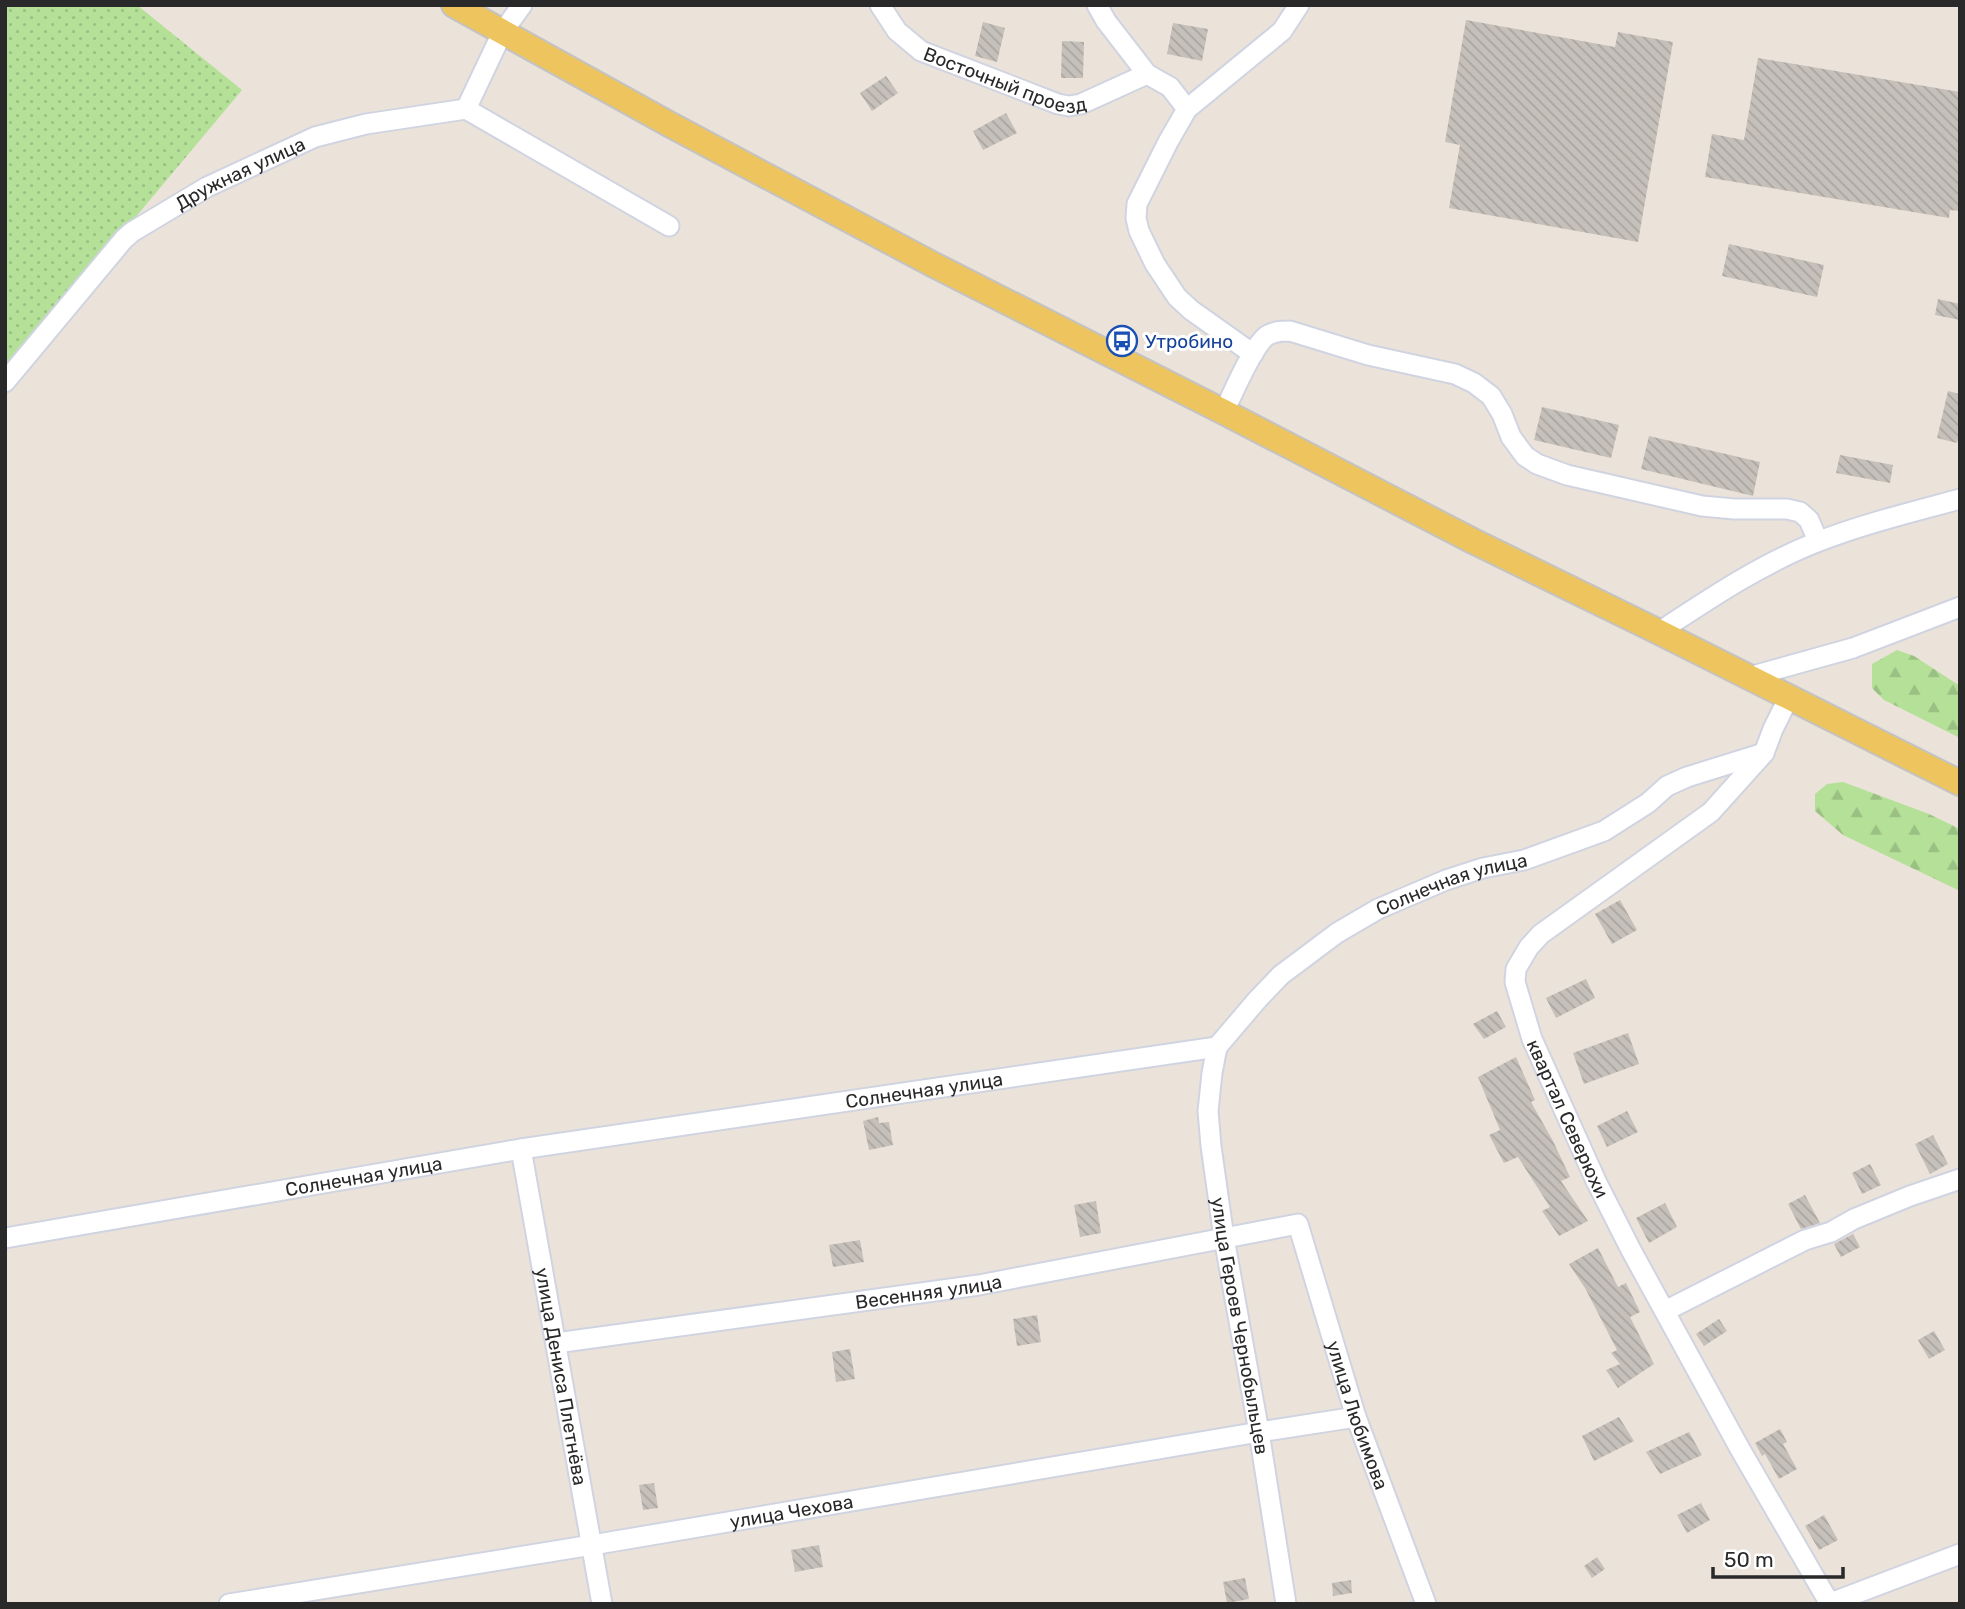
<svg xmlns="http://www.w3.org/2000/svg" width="1965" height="1609" viewBox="0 0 1965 1609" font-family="Rubik,sans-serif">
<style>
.grass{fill:url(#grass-dots)}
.forest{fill:url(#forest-firs)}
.building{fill:url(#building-back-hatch)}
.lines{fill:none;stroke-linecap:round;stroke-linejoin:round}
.minor-casing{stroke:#d0d4e1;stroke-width:23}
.major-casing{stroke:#c3c3c3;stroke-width:28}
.minor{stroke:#fff;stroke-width:19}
.major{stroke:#edc45d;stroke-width:24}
.labels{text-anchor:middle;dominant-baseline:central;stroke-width:6;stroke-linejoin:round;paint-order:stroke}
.street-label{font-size:19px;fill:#292929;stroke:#fff}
.transit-label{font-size:19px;fill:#164399;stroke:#fff;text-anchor:start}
</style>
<defs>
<pattern id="grass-dots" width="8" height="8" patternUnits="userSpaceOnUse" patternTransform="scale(1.75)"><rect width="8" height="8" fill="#b4e098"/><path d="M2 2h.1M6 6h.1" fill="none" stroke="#9bc083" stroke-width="1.8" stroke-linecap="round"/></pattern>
<pattern id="forest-firs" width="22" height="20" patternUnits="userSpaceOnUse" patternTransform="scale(1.75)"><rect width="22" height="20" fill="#b4e098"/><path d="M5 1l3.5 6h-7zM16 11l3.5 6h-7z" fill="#9bc083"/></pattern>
<pattern id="building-back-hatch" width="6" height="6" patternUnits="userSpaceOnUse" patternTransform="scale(1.75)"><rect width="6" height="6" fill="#c6c0ba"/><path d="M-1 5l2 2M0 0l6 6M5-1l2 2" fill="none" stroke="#aaa5a0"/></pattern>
</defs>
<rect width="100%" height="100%" fill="#ebe3da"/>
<path class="grass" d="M5 5H137L242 90 5 373Z"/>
<path class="forest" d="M1897 650 1914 656 1960 686V738L1884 700 1872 688V664Z
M1843 782 1929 814 1960 829V891L1843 835 1815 811V794L1827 784Z"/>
<path class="building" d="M1466 20 1615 47 1618 32 1673 42 1638 242 1449 208 1460 145 1445 142Z
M983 22 1005 28 997 62 975 56Z
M1173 23 1208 29 1202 61 1167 54Z
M1062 41 1084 42 1083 78H1061Z
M1758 58 1960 92V211L1950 210 1949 218 1705 177 1712 134 1744 140Z
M886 76 898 93 872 111 860 93Z
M1006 113 1017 133 983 150 973 131Z
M1729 244 1824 265 1817 297 1722 276Z
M1938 299 1960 304V320L1935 315Z
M1948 391 1960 394V433L1957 443 1937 438Z
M1542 407 1619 425 1611 458 1534 440Z
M1649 436 1760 462 1753 496 1641 469Z
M1840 455 1893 465 1890 483 1836 473Z
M1620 900 1637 930 1612 944 1595 914Z
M1586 979 1595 998 1556 1018 1546 998Z
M1497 1011 1506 1027 1484 1039 1473 1024Z
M1628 1033 1639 1064 1584 1084 1573 1053Z
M1516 1057 1535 1100 1531 1102 1553 1141 1570 1177 1561 1181 1588 1221 1559 1236 1542 1211 1550 1207 1518 1157 1504 1163 1489 1135 1500 1130 1478 1077Z
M1627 1111 1638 1132 1607 1147 1597 1126Z
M878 1117 879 1123 889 1122 893 1145 869 1150 863 1121Z
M1933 1135 1948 1164 1930 1174 1915 1144Z
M1870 1164 1881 1185 1862 1194 1852 1173Z
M1805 1195 1820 1223 1801 1229 1788 1204Z
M1096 1201 1101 1233 1080 1237 1074 1205Z
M1665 1203 1677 1227 1649 1243 1636 1218Z
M1853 1234 1860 1247 1841 1257 1834 1244Z
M860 1240 864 1262 833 1267 829 1245Z
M1598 1248 1618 1287 1626 1283 1640 1312 1630 1317 1654 1364 1618 1388 1606 1370 1620 1364 1611 1353 1617 1350 1585 1288 1569 1264Z
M1037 1315 1041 1342 1017 1346 1013 1319Z
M1719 1319 1727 1331 1704 1346 1696 1334Z
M1934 1331 1945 1350 1929 1359 1918 1340Z
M850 1349 855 1379 836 1382 832 1352Z
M1619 1417 1634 1441 1594 1461 1582 1436Z
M1780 1429 1787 1442 1783 1444 1797 1469 1779 1479 1765 1454 1762 1456 1755 1443Z
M1689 1432 1702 1455 1660 1474 1646 1452Z
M654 1483 658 1508 643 1510 639 1485Z
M1701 1503 1710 1520 1687 1533 1677 1515Z
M1824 1515 1838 1540 1819 1550 1805 1526Z
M819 1545 823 1567 795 1572 791 1550Z
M1597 1557 1605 1569 1592 1578 1584 1566Z
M1245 1578 1249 1599 1227 1603 1223 1582Z
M1351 1580 1352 1593 1333 1596 1332 1583Z"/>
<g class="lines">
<g class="minor-casing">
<g id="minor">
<path id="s1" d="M880 5 897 31 921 51 1058 104 1069 106 1081 104 1147 74"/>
<path d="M1097 5 1106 21 1147 74 1170 87 1187 109"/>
<path d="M466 109 669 226"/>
<path d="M1253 354 1191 310 1177 297 1155 264 1139 231 1136 218 1137 204 1168 142 1187 109 1282 31 1299 5"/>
<path id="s2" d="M5 382 124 239 132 232 207 187 315 137 366 124 466 109 502 33 522 5"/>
<path d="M1224 412C1232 395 1254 343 1268 335 1276 331 1282 331 1290 331L1368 355 1455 374 1474 383 1491 396 1502 414 1511 437 1525 456 1537 464 1567 475 1702 506 1734 509H1787L1800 512 1809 520 1818 541"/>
<path d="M1659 632C1709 599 1761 564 1817 542 1863 524 1912 512 1960 499"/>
<path d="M1749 677 1853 648 1960 607"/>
<path id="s3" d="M1789 697 1773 729 1764 753 1711 812 1541 934 1529 947 1516 969 1515 982 1532 1039 1596 1181 1631 1250 1740 1449 1830 1604"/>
<path id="s4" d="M1217 1047 1212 1073 1208 1111 1211 1146 1224 1238 1259 1432 1286 1604"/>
<path id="s5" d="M521 1149 602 1604"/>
<path id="s6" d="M5 1238 521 1149 1217 1047 1258 999 1281 975 1337 933 1378 909 1446 880 1483 868 1524 860 1604 831 1648 803 1667 786 1687 777 1764 753"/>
<path d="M1665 1311 1805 1240 1831 1232 1854 1219 1910 1196 1960 1179"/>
<path id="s7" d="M556 1343 979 1285 1298 1224 1356 1417 1426 1604"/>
<path id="s8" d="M229 1604 592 1545 1259 1432 1356 1417"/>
<path d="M1828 1604 1960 1554"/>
</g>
</g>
<g class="major-casing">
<path id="major" d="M454 5 669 124 934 265 1224 412 1473 541 1659 632 1960 783"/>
</g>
<use href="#minor" class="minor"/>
<use href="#major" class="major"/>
</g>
<defs>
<g id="bus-ring" transform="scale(1.575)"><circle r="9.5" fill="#fff" stroke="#1a4fb4" stroke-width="1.5"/><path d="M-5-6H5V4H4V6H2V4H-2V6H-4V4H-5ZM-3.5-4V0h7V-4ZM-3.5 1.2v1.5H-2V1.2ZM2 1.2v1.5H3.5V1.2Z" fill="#1a4fb4"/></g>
</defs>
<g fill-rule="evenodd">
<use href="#bus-ring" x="1122" y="341"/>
</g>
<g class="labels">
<g class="street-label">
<text stroke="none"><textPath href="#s1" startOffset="152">Восточный проезд</textPath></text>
<text stroke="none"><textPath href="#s2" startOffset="320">Дружная улица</textPath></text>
<text stroke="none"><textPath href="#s6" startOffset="1519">Солнечная улица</textPath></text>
<text stroke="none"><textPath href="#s6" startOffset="931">Солнечная улица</textPath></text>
<text stroke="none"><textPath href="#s3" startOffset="553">квартал Северюхи</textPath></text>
<text stroke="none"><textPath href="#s6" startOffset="364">Солнечная улица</textPath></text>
<text stroke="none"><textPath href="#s7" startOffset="376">Весенняя улица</textPath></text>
<text stroke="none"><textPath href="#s4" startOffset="282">улица Героев Чернобыльцев</textPath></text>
<text stroke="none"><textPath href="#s5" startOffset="231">улица Дениса Плетнёва</textPath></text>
<text stroke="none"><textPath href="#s7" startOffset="952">улица Любимова</textPath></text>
<text stroke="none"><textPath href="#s8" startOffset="570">улица Чехова</textPath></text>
</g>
<g class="transit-label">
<text x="1145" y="341">Утробино</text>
</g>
</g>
<rect width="1965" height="1609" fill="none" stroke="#292929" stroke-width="14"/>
<path d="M1713 1567v10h130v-10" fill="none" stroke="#292929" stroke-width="3.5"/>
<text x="1724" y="1567" font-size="21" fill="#292929" stroke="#ffffff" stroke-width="5" paint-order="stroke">50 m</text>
</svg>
